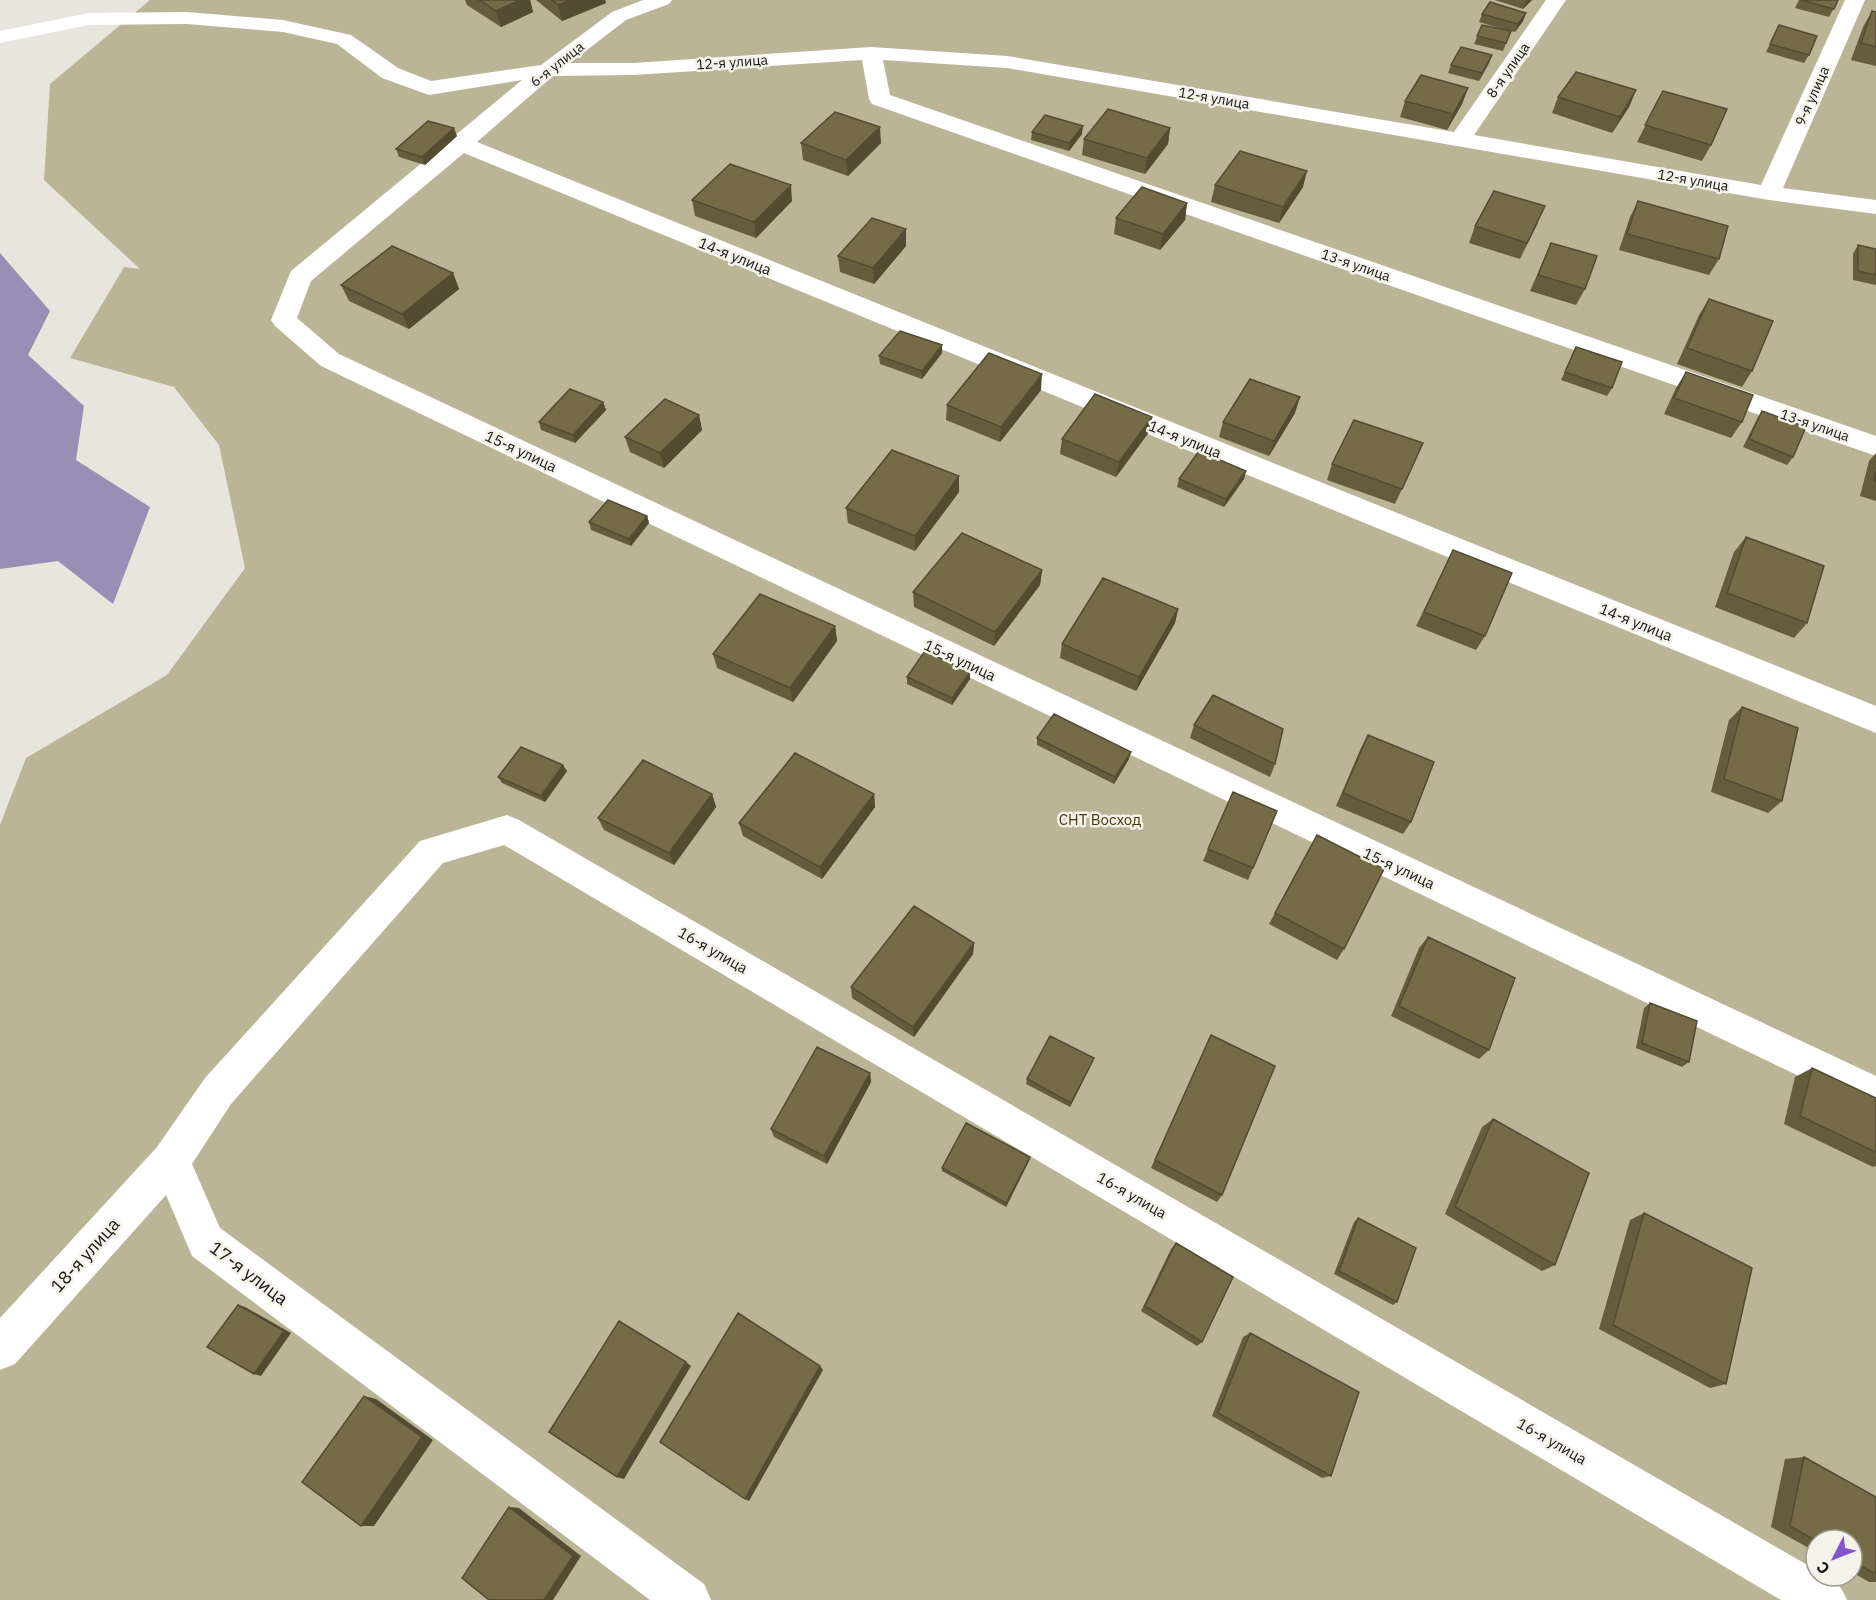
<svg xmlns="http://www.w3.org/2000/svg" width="1876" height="1600" viewBox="0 0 1876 1600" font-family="'IBM Plex Sans',sans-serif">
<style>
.green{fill:#bcb497;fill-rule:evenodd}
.water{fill:#998eb3}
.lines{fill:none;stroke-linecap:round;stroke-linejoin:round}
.minor{fill:#fff;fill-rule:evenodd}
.wall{fill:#655c3d}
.shaded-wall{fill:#534b32}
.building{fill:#766b47;stroke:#534b32;stroke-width:1.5}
.labels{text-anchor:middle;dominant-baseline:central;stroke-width:5;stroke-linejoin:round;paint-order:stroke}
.far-street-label{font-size:14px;fill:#171613;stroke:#f5f2e9}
.street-label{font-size:15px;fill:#171613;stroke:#f5f2e9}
.park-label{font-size:15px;fill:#453905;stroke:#f5f2e9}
.near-street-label{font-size:18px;fill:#171613;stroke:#f5f2e9}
</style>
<rect width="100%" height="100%" fill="#e7e5dc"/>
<path class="green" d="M150 0H1876V1600H0V825L26 758 167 675 245 568 219 445 174 387 70 358 124 267 140 269 44 180 50 84ZM1816 1540H1852V1576H1816Z"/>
<path class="water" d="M0 253 50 311 28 355 84 406 76 460 150 507 113 604 58 561 0 569Z"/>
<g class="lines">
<path class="minor" d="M643 0H672L669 4 626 20 570 63H634L871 47 1007 56 1454 132 1546 0H1566L1474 135 1761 185 1845 0H1865L1783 188 1876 200V214L1769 200 1007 68 883 60 890 95 1876 436V456L872 104 869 99 862 60 634 75 553 76 477 142 1876 706V733L464 153 311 281 297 318 339 354 1876 1076V1113L321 366 275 326 271 320 291 271 522 80 429 95 382 78 337 44 283 32 187 24 89 25 0 43V31L89 13 187 12 283 20 351 35 398 68 431 81 541 65 612 12Z
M507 815 519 820 1816 1570V1576C1834 1576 1840 1584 1847 1600H1781L504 845 443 863 231 1104 192 1164 220 1228 704 1584 711 1600H650L192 1256 166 1195 15 1364 0 1370V1318L157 1147 205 1078 420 841Z"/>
</g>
<path class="wall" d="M465 0H530L533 12 501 27 467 5Z
M536 0H605L606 3 562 21Z
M1495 0H1532L1523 9Z
M1799 0H1838L1829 17 1795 8Z
M1872 11 1876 12V66L1851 60 1863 27Z
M1526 13 1523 21 1515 32 1511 31 1503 51 1474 44 1482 25 1509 31 1479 22 1482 14Z
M1779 25 1809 55 1804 63 1766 52Z
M1492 55 1489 63 1479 81 1448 73 1451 65Z
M1468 88 1462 104 1447 130 1400 117 1405 101Z
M1636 90 1629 107 1612 133 1552 113 1558 97Z
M1663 91 1711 145 1702 161 1637 142Z
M1170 128 1168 144 1145 174 1082 155 1084 139Z
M1032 132 1082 134 1069 151 1031 140Z
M457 136 425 165 399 157 396 149Z
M801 143H881L848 176 803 160Z
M1215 185 1303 187 1279 223 1211 202Z
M692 200 792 201 756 238 695 216Z
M1638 201 1719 259 1709 275 1619 250 1630 217Z
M1187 203 1185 220 1160 250 1114 234 1116 218Z
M1538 223 1520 259 1469 243 1475 226Z
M1551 243 1585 289 1576 305 1530 291Z
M1858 245 1876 249V285L1853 280V254Z
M906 246 874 284 840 272 838 256Z
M453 273 459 289 409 329 349 301 341 285Z
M1709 299 1752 371 1742 387 1677 364 1699 315Z
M942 345V353L922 379 880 364 879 356Z
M1576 347 1612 388 1607 396 1561 380Z
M1686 372 1742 422 1731 438 1664 414 1676 388Z
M1041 390 1000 442 946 420 947 405Z
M603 402 606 410 575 443 541 430 539 422Z
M1762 411 1793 457 1787 465 1743 447 1757 419Z
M1295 413 1269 456 1219 437 1223 422Z
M699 415 702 430 664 468 630 452 625 437Z
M1152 417 1149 432 1116 477 1060 454 1062 439Z
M1423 443 1395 504 1327 480 1332 464Z
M1876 453V501L1860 496 1869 461Z
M1179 479H1244L1224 507 1177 487Z
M959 492 915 551 848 523 846 508Z
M647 516 649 523 631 546 591 530 589 522Z
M1746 537 1807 623 1794 638 1715 607 1734 552Z
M1453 550 1485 636 1476 650 1416 626Z
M1042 570 1040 585 994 646 914 607 913 592Z
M1178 609 1175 623 1136 691 1060 658 1062 644Z
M835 626 837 641 793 702 717 668 713 654Z
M970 672V679L952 705 907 684V677Z
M1742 707 1782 801 1768 813 1711 792 1729 720Z
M1194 725 1275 764 1270 777 1190 738Z
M1368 735 1411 822 1403 834 1336 806 1361 748Z
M1037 738 1129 759 1114 784 1037 745Z
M567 771 545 802 502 783 498 777Z
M712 794 716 807 674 865 604 830 598 818Z
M874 794 875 807 822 879 743 836 739 823Z
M1317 835 1344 949 1337 960 1269 924Z
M1208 849 1253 868 1248 880 1203 861Z
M1428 937 1489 1050 1479 1059 1391 1016 1419 948Z
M974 943 973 954 914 1037 852 998 851 987Z
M1650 1003 1689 1062 1682 1067 1636 1048 1644 1008Z
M1211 1035 1222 1195 1217 1202 1151 1168Z
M1094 1058 1092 1063 1070 1107 1026 1084 1027 1079Z
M1812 1068 1876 1098V1166L1873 1167 1784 1124 1795 1077Z
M870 1073 871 1082 827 1164 774 1137 771 1129Z
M1493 1119 1555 1265 1542 1271 1445 1214 1482 1127Z
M1030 1157 1029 1161 1006 1207 942 1171V1168Z
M1644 1213 1726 1384 1710 1388 1599 1329 1630 1220Z
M1358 1218 1397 1302 1393 1305 1334 1274 1354 1222Z
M1176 1243 1202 1342 1197 1346 1141 1311 1171 1249Z
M1250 1333 1331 1476 1322 1478 1212 1416 1243 1337Z
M1804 1457 1876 1497V1582H1869L1852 1572V1540H1816V1552L1771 1527 1785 1459Z"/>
<path class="shaded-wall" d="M520 0H530L533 12 501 27 496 11Z
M570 0H605L606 3 562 21 558 5Z
M1527 0H1532L1523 9 1526 1Z
M1526 13 1523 21 1515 32 1518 24Z
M1492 55 1489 63 1479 81 1482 73Z
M1468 88 1462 104 1447 130 1453 114Z
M1636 90 1629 107 1612 133 1620 117Z
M1083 126 1082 134 1069 151V143Z
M880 127 881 143 848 176 846 160Z
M454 128 457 136 425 165 422 157Z
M1170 128 1168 144 1145 174 1147 158Z
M1307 171 1303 187 1279 223 1283 207Z
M791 185 792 201 756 238 754 222Z
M1187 203 1185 220 1160 250 1163 234Z
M906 229V246L874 284 873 268Z
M453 273 459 289 409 329 402 314Z
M942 345V353L922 379V371Z
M1042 374 1041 390 1000 442 1001 427Z
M1300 397 1295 413 1269 456 1274 441Z
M603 402 606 410 575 443 573 435Z
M699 415 702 430 664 468 660 453Z
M1152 417 1149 432 1116 477 1119 462Z
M1246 471 1244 479 1224 507 1226 499Z
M959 476V492L915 551V536Z
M647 516 649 523 631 546 629 539Z
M1042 570 1040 585 994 646 995 632Z
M1178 609 1175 623 1136 691 1139 677Z
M835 626 837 641 793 702 790 688Z
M970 672V679L952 705V698Z
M1131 752 1129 759 1114 784 1115 777Z
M563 765 567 771 545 802 541 796Z
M712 794 716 807 674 865 669 853Z
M874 794 875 807 822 879 820 867Z
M974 943 973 954 914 1037 913 1027Z
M1094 1058 1092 1063 1070 1107 1071 1103Z
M870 1073 871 1082 827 1164 824 1156Z
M1030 1157 1029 1161 1006 1207V1203Z
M238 1305 245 1307 291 1333 261 1376 254 1374Z
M686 1362 691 1366 624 1479 617 1477Z
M820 1366 823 1370 749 1501 745 1499Z
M364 1396 376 1399 433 1440 374 1526H361Z
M509 1507 519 1508 581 1556 553 1600H544Z"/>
<path class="building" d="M479 0H520L496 11Z
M552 0H570L558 5Z
M1801 0H1838L1834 9Z
M1490 2 1526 13 1518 24 1482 14Z
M1872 11 1876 12V47L1861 43Z
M1482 25 1511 31 1506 43 1477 36Z
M1779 25 1817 36 1809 55 1770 44Z
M1461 47 1492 55 1482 73 1451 65Z
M1576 72 1636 90 1620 117 1558 97Z
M1421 75 1468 88 1453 114 1405 101Z
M1663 91 1727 109 1711 145 1645 125Z
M1108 109 1170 128 1147 158 1084 139Z
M835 112 880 127 846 160 801 143Z
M1045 115 1083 126 1069 143 1032 132Z
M428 121 454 128 422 157 396 149Z
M1240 151 1307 171 1283 207 1215 185Z
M730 164 791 185 754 222 692 200Z
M1142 187 1187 203 1163 234 1116 218Z
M1494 191 1545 206 1527 243 1475 226Z
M1638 201 1728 226 1719 259 1627 234Z
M872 218 906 229 873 268 838 256Z
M1551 243 1597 256 1585 289 1538 275Z
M1858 245 1876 249V275L1858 271Z
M392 246 453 273 402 314 341 285Z
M1709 299 1773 321 1752 371 1687 348Z
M900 331 942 345 922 371 879 356Z
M1576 347 1622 362 1612 388 1565 372Z
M989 353 1042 374 1001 427 947 405Z
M1686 372 1753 395 1742 422 1674 398Z
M1250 379 1300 397 1274 441 1223 422Z
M570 389 603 402 573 435 539 422Z
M1095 394 1152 417 1119 462 1062 439Z
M665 399 699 415 660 453 625 437Z
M1762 411 1806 427 1793 457 1749 439Z
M1354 420 1423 443 1402 489 1332 464Z
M892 450 959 476 915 536 846 508Z
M1199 451 1246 471 1226 499 1179 479Z
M1876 471V481H1874Z
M608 500 647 516 629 539 589 522Z
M962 533 1042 570 995 632 913 592Z
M1746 537 1824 566 1807 623 1727 593Z
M1453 550 1512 573 1485 636 1424 612Z
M1103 578 1178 609 1139 677 1062 644Z
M760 594 835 626 790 688 713 654Z
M925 651 970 672 952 698 907 677Z
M1213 695 1283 729 1275 764 1194 725Z
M1742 707 1798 728 1782 801 1724 779Z
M1054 714 1131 752 1115 777 1037 738Z
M1368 735 1434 762 1411 822 1343 793Z
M521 747 563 765 541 796 498 777Z
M795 753 874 794 820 867 739 823Z
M643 760 712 794 669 853 598 818Z
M1233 792 1277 811 1253 868 1208 849Z
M1317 835 1384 869 1344 949 1275 913Z
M914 906 974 943 913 1027 851 987Z
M1428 937 1515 978 1489 1050 1399 1006Z
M1650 1003 1697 1021 1689 1062 1642 1043Z
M1211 1035 1275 1066 1222 1195 1155 1160Z
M1050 1036 1094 1058 1071 1103 1027 1079Z
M817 1047 870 1073 824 1156 771 1129Z
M1812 1068 1876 1098V1152L1800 1116Z
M1493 1119 1589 1173 1555 1265 1455 1207Z
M966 1123 1030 1157 1006 1203 942 1168Z
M1644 1213 1752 1268 1726 1384 1613 1325Z
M1358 1218 1416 1248 1397 1302 1339 1271Z
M1176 1243 1233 1277 1202 1342 1145 1306Z
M238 1305 284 1331 254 1374 207 1347Z
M738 1313 820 1366 745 1499 660 1442Z
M619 1321 686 1362 617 1477 549 1432Z
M1250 1333 1359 1392 1331 1476 1218 1413Z
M364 1396 422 1437 361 1526 302 1482Z
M1804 1457 1876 1497V1574L1852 1561V1540L1816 1541 1790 1526Z
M509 1507 573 1556 544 1600H489L462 1578Z"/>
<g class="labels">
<g class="far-street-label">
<text transform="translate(732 62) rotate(-4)">12-я улица</text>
<text transform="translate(557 64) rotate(-38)">6-я улица</text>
<text transform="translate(1508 70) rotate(-55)">8-я улица</text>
<text transform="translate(1812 96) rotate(-66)">9-я улица</text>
<text transform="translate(1214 98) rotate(10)">12-я улица</text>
<text transform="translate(1693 180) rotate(10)">12-я улица</text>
<text transform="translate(1356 265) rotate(19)">13-я улица</text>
<text transform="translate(1815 425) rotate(19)">13-я улица</text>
</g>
<g class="street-label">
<text transform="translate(735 256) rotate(22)">14-я улица</text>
<text transform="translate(1185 439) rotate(22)">14-я улица</text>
<text transform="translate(521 451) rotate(25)">15-я улица</text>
<text transform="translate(1636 622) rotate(22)">14-я улица</text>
<text transform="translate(960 660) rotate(25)">15-я улица</text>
<text transform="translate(1399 868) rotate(25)">15-я улица</text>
<text transform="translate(713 950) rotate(30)">16-я улица</text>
<text transform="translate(1132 1195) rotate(30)">16-я улица</text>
<text transform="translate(1552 1441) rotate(30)">16-я улица</text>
</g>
<g class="park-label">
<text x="1100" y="819">СНТ Восход</text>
</g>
<g class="near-street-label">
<text transform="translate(85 1255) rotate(-48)">18-я улица</text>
<text transform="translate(249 1273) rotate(37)">17-я улица</text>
</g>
</g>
<g transform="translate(1834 1558) rotate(228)"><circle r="28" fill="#f5f2e9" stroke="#9c9a93" stroke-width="1.5"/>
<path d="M0-4.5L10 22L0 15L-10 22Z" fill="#8254cd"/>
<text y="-9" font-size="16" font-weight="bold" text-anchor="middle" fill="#171613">С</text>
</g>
</svg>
